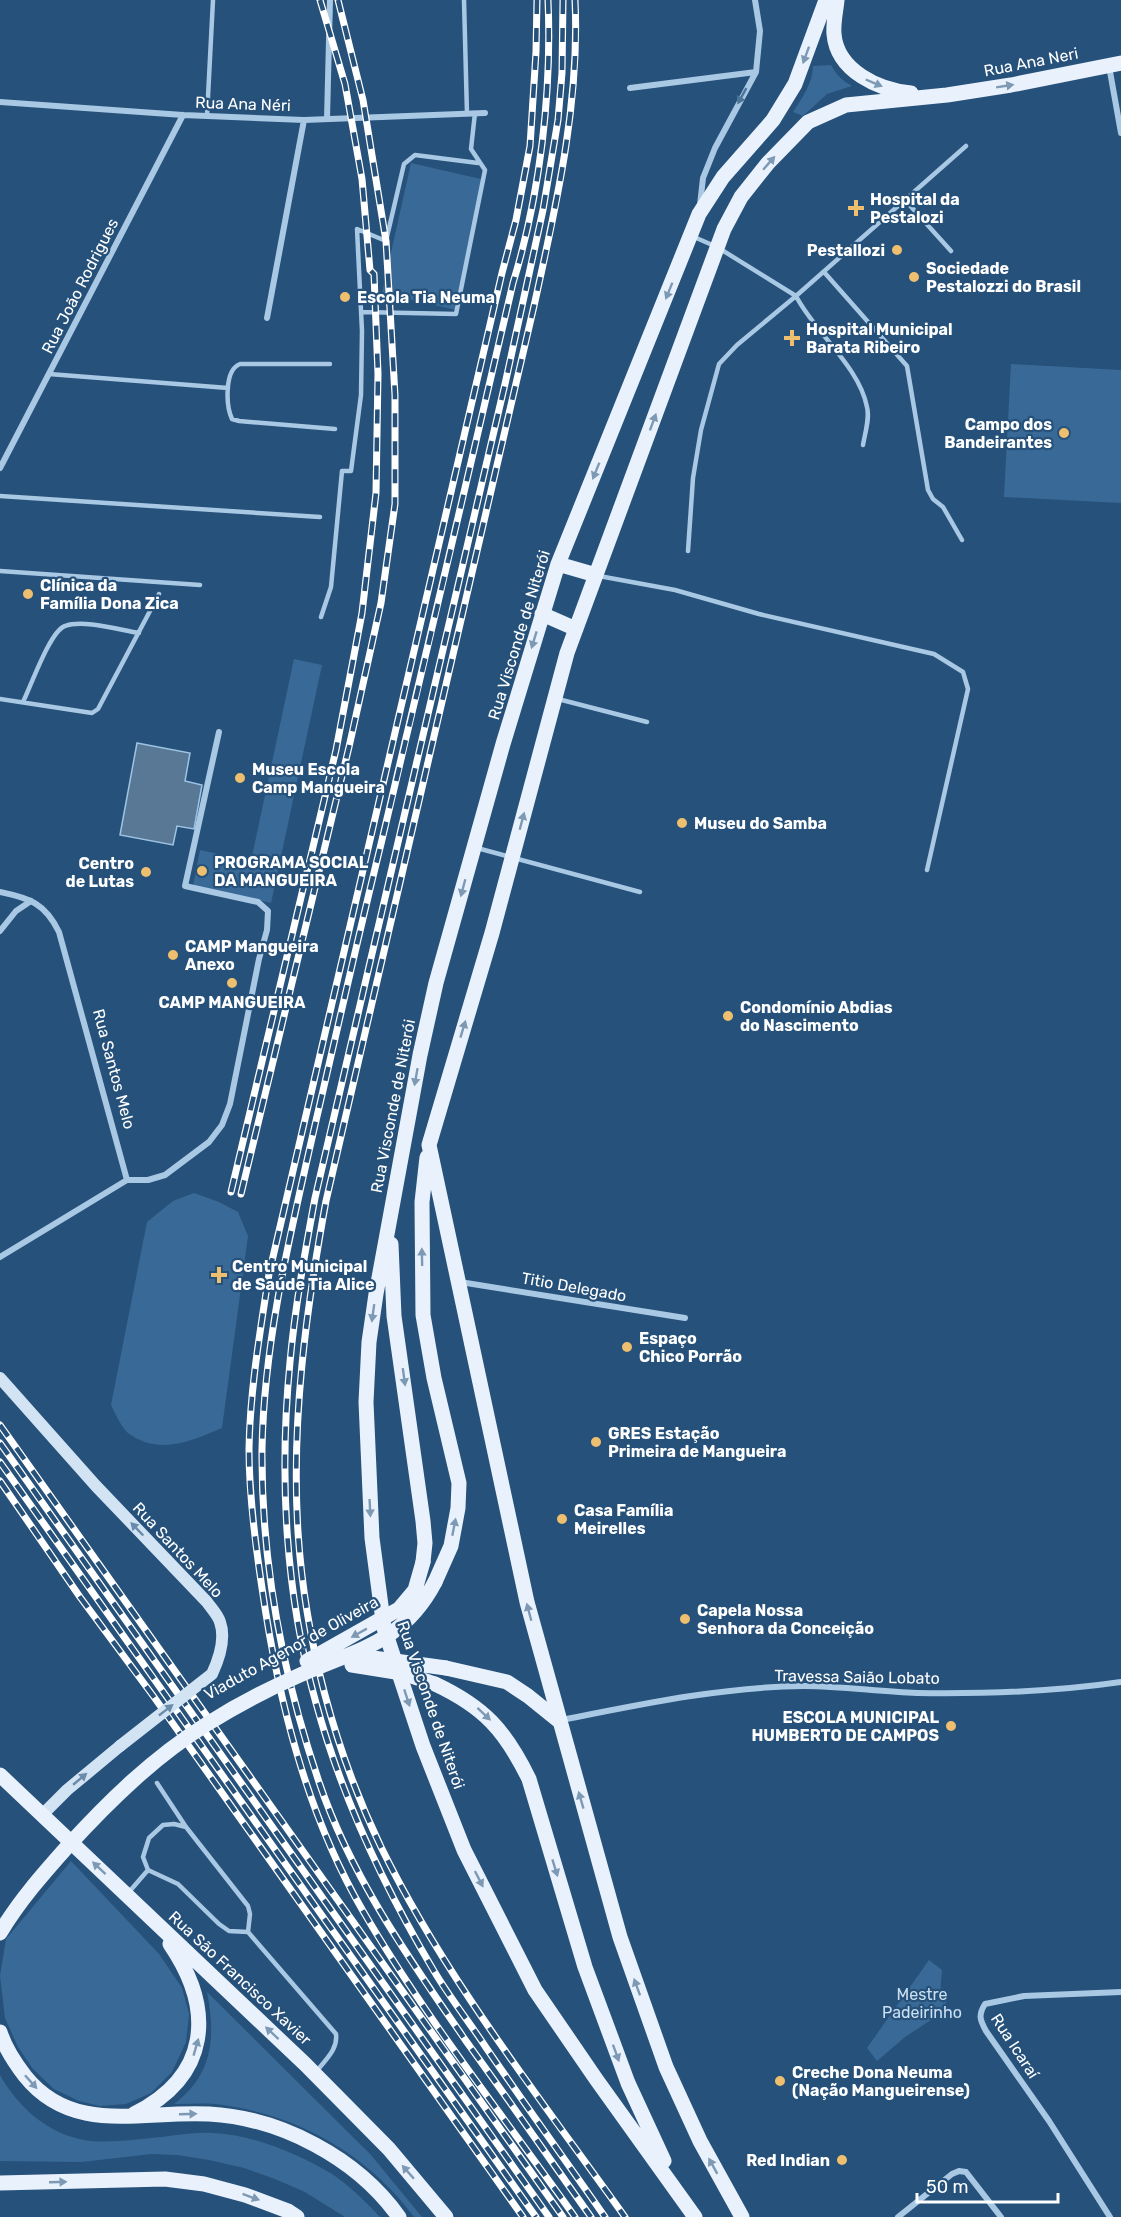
<svg xmlns="http://www.w3.org/2000/svg" width="1121" height="2217" viewBox="0 0 1121 2217" font-family="Rubik,sans-serif">
<style>
.green{fill:#396a97}
.water{fill:#587896;stroke:#9ec4e4;stroke-width:1.5}
.lines{fill:none;stroke-linecap:round;stroke-linejoin:round}
.service{stroke:#a9c8e4;stroke-width:4.5}
.minor{stroke:#a9c8e4;stroke-width:6}
.secondary{stroke:#d2e3f4;stroke-width:12}
.primary{stroke:#e9f2fc;stroke-width:15}
.rail-casing{stroke:#fff;stroke-width:7}
.rail{stroke:#26517a;stroke-width:4.5;stroke-dasharray:14;stroke-linecap:butt}
.secondary-bridge{stroke:#d2e3f4;stroke-width:12}
.primary-bridge{stroke:#e9f2fc;stroke-width:15}
.oneway{fill:#7e99b4}
.oneway2{fill:#4d759a}
.oneway3{fill:#6b8bab}
.poi-dot{fill:#edbf6e;stroke:#26517a;stroke-width:2}
.labels{text-anchor:middle;dominant-baseline:central;stroke-width:4.5;stroke-linejoin:round;paint-order:stroke}
.street-label{font-size:16px;fill:#fff;stroke:#26517a}
.poi-label{font-size:16px;font-weight:bold;fill:#fff;stroke:#26517a;text-anchor:start}
.park-label{font-size:16px;fill:#cce0f3;stroke:#26517a}
</style>
<rect width="100%" height="100%" fill="#26517a"/>
<path class="green" d="M831 65C836 75 843 81 852 86L827 94 803 116 793 112C802 98 813 83 813 66Z
M411 163 485 180 456 310 382 293Z
M1011 364 1121 370V503L1004 497Z
M294 659 322 665 271 903 193 886 200 850 251 861Z
M194 1193 219 1202 238 1212 248 1236 222 1428C191 1441 159 1456 128 1433 121 1427 115 1413 111 1405L147 1222 173 1201Z
M71 1861 159 1954 182 1988 189 2014 186 2042 172 2072 151 2093 126 2104 100 2106 79 2101 54 2089 33 2069 18 2047 5 2018 0 1976 6 1939Z
M929 1960 942 1970 940 1995 947 2001 940 2014 905 2037 877 2061 867 2048Z
M207 1992 371 2155 422 2217H414C367 2153 295 2113 215 2104 202 2103 188 2104 174 2104 213 2075 216 2037 207 1992Z
M0 2075C18 2107 47 2133 84 2140 104 2144 141 2139 162 2137 178 2135 195 2132 212 2133 252 2134 298 2154 332 2174 350 2186 365 2201 380 2217H345L305 2192 275 2179 244 2168 209 2160 177 2155 151 2154 82 2162 0 2161Z"/>
<path class="water" d="M137 743 190 753 185 781 202 785 194 829 177 826 173 845 120 835Z"/>
<g class="lines">
<path class="service" d="M464 0 467 114
M207 116 213 0
M905 200 951 251
M824 272 907 366 928 490 933 499 943 507 962 540
M361 312 456 314 485 170 471 149 475 113
M330 364H240C224 370 226 406 232 419L239 421 335 429
M49 374 228 388
M863 445C865 433 870 418 867 407 859 366 815 333 796 296L966 146
M0 496 320 517
M688 551 693 478 701 430 719 364 737 345 796 296 717 247 694 237
M0 571 200 585
M599 576 675 590 759 614 934 654 963 672 968 689 927 870
M321 617 331 587 342 471H351L361 395 362 331 357 229 386 241 404 164 415 155 478 163
M0 699 92 713 98 709 159 594
M558 699 647 722
M23 702C31 686 50 631 65 626 83 619 120 630 139 633
M477 848 640 892
M157 1783 186 1827 248 1906 250 1914 248 1932
M148 1870 143 1857 149 1838 163 1825 174 1824 186 1827
M129 1892 148 1870 178 1884 219 1924 229 1931 248 1932 336 2034C338 2050 325 2060 316 2072"/>
<path class="minor" d="M1109 66 1121 133
M630 88 756 72
M0 102 183 115 304 120 485 113
M327 119 330 0
M700 205 703 178 715 148 756 72 760 31 755 0
M267 318 304 120
M0 468 183 115
M0 892C29 898 45 903 59 932L127 1180
M0 931 16 911 31 901
M127 1180H148L165 1175 209 1142 222 1125 230 1104 259 959 267 930 268 911 258 902 185 886 219 732
M0 1257 127 1180
M460 1282 685 1318
M562 1720C642 1704 722 1687 804 1686 842 1686 880 1692 917 1693 986 1694 1053 1692 1121 1682
M898 2217 952 2174 959 2171 966 2172 1001 2217
M1110 2217 1049 2121 986 2031C980 2020 978 2015 985 2004L1024 1996 1121 1992"/>
<path class="secondary" d="M42 1815 67 1790 120 1746"/>
<path class="primary" d="M837 0C836 11 833 23 834 34 837 71 879 90 911 93
M558 564 596 575
M542 614 576 629
M427 1157 422 1202 423 1315 434 1378 459 1483 458 1508 451 1546 435 1582
M391 1244 394 1316 423 1521 425 1543 423 1562
M446 1668 507 1682 528 1696 559 1721
M435 1684C484 1707 505 1730 529 1779L585 1967 628 2083 664 2161
M0 1775 305 2064 389 2149 446 2217
M0 2032C5 2048 15 2063 25 2076 73 2136 143 2110 209 2114 281 2118 357 2158 399 2217
M134 2114C210 2076 215 2010 170 1944
M0 2183 165 2179 204 2184 245 2195 288 2211 297 2217
M695 2217 596 2079 535 1990 464 1850 423 1746 384 1628 372 1538 366 1402 369 1342 376 1294 420 1055 436 983 503 744 558 564 699 214 723 177 773 120 795 84 826 0
M742 2217 700 2141 666 2067 620 1937 527 1602 429 1145 492 933 567 653 724 229 741 197 768 163 808 122 846 105 947 95 1011 85 1121 63"/>
<g class="rail-casing">
<path id="rail" d="M537 0 536 52 530 146 516 220 502 273 269 1274C260 1332 250 1390 249 1449 249 1495 255 1542 262 1588 278 1699 306 1813 363 1911 424 2016 504 2117 575 2217
M548 0C552 92 540 195 513 283 469 470 426 657 381 844 358 937 337 1031 315 1125 291 1231 264 1339 262 1449 261 1561 283 1676 319 1782 351 1877 410 1960 466 2041 508 2099 549 2158 591 2217
M563 0 562 73 558 120 543 210 505 384 315 1198C305 1252 295 1307 290 1362 279 1475 285 1594 316 1703 342 1798 384 1887 434 1971 450 1998 470 2023 487 2049 526 2106 566 2161 605 2217
M575 0C580 103 556 206 534 306L326 1201C306 1310 291 1421 298 1532 305 1640 334 1749 381 1847 445 1978 540 2098 625 2217
M231 1192 336 750 362 613 376 493 378 374 374 274 370 270 362 179 345 84 320 0
M241 1194 349 747 381 603 395 504V395L386 241 363 100 338 0
M0 1425 563 2217
M0 1443 549 2217
M0 1462 536 2217
M0 1481 80 1597 154 1697 523 2217"/>
</g>
<use href="#rail" class="rail"/>
<path class="secondary-bridge" d="M0 1378 96 1486 207 1602C211 1608 218 1615 220 1622 226 1639 219 1659 212 1674L120 1746"/>
<path class="primary-bridge" d="M351 1655 446 1668
M307 1661 399 1609 415 1590 423 1562
M352 1665 402 1673 435 1684
M0 1933C19 1901 43 1874 67 1847 109 1801 154 1757 207 1724 237 1705 268 1689 300 1675 358 1649 403 1643 435 1582"/>
</g>
<defs><path id="oneway-solid" d="M-6-.8H1V-3.2L6.5 0L1 3.2V.8H-6Z" transform="scale(1.5)"/></defs>
<g class="oneway">
<use href="#oneway-solid" transform="translate(806 55) rotate(110)"/>
<use href="#oneway-solid" transform="translate(874 83) rotate(23)"/>
<use href="#oneway-solid" transform="translate(1005 86) rotate(-9)"/>
<use href="#oneway-solid" transform="translate(769 163) rotate(-49)"/>
<use href="#oneway-solid" transform="translate(669 291) rotate(112)"/>
<use href="#oneway-solid" transform="translate(653 422) rotate(-70)"/>
<use href="#oneway-solid" transform="translate(596 471) rotate(112)"/>
<use href="#oneway-solid" transform="translate(534 640) rotate(107)"/>
<use href="#oneway-solid" transform="translate(522 821) rotate(-75)"/>
<use href="#oneway-solid" transform="translate(463 888) rotate(105)"/>
<use href="#oneway-solid" transform="translate(463 1029) rotate(-73)"/>
<use href="#oneway-solid" transform="translate(416 1077) rotate(100)"/>
<use href="#oneway-solid" transform="translate(422 1257) rotate(-91)"/>
<use href="#oneway-solid" transform="translate(373 1313) rotate(98)"/>
<use href="#oneway-solid" transform="translate(404 1377) rotate(82)"/>
<use href="#oneway-solid" transform="translate(370 1508) rotate(87)"/>
<use href="#oneway-solid" transform="translate(454 1527) rotate(-79)"/>
<use href="#oneway-solid" transform="translate(529 1612) rotate(-105)"/>
<use href="#oneway-solid" transform="translate(359 1633) rotate(151)"/>
<use href="#oneway-solid" transform="translate(407 1698) rotate(72)"/>
<use href="#oneway-solid" transform="translate(484 1714) rotate(43)"/>
<use href="#oneway-solid" transform="translate(581 1800) rotate(-106)"/>
<use href="#oneway-solid" transform="translate(99 1868) rotate(-137)"/>
<use href="#oneway-solid" transform="translate(555 1868) rotate(73)"/>
<use href="#oneway-solid" transform="translate(479 1879) rotate(63)"/>
<use href="#oneway-solid" transform="translate(637 1987) rotate(-110)"/>
<use href="#oneway-solid" transform="translate(272 2033) rotate(-137)"/>
<use href="#oneway-solid" transform="translate(196 2047) rotate(-74)"/>
<use href="#oneway-solid" transform="translate(616 2053) rotate(70)"/>
<use href="#oneway-solid" transform="translate(31 2082) rotate(48)"/>
<use href="#oneway-solid" transform="translate(188 2114) rotate(-2)"/>
<use href="#oneway-solid" transform="translate(713 2166) rotate(-119)"/>
<use href="#oneway-solid" transform="translate(408 2172) rotate(-131)"/>
<use href="#oneway-solid" transform="translate(58 2182) rotate(-2)"/>
<use href="#oneway-solid" transform="translate(251 2197) rotate(20)"/>
</g>
<use class="oneway2" href="#oneway-solid" transform="translate(742 96) rotate(119)"/>
<g class="oneway3">
<use href="#oneway-solid" transform="translate(137 1529) rotate(-134)"/>
<use href="#oneway-solid" transform="translate(166 1710) rotate(-38)"/>
<use href="#oneway-solid" transform="translate(80 1779) rotate(-40)"/>
</g>
<g class="poi-dot">
<path d="M853 199h6v6h6v6h-6v6h-6v-6h-6v-6h6z"/>
<circle cx="897" cy="250" r="6"/>
<circle cx="914" cy="277" r="6"/>
<circle cx="345" cy="297" r="6"/>
<path d="M789 329h6v6h6v6h-6v6h-6v-6h-6v-6h6z"/>
<circle cx="1064" cy="433" r="6"/>
<circle cx="28" cy="594" r="6"/>
<circle cx="240" cy="778" r="6"/>
<circle cx="682" cy="823" r="6"/>
<circle cx="202" cy="871" r="6"/>
<circle cx="146" cy="872" r="6"/>
<circle cx="173" cy="955" r="6"/>
<circle cx="232" cy="983" r="6"/>
<circle cx="728" cy="1016" r="6"/>
<path d="M216 1266h6v6h6v6h-6v6h-6v-6h-6v-6h6z"/>
<circle cx="627" cy="1347" r="6"/>
<circle cx="596" cy="1442" r="6"/>
<circle cx="562" cy="1519" r="6"/>
<circle cx="685" cy="1619" r="6"/>
<circle cx="951" cy="1726" r="6"/>
<circle cx="780" cy="2081" r="6"/>
<circle cx="842" cy="2160" r="6"/>
</g>
<g class="labels">
<g class="street-label">
<text transform="translate(1031 62) rotate(-11)">Rua Ana Neri</text>
<text transform="translate(243 104) rotate(2)">Rua Ana Néri</text>
<text transform="translate(80 286) rotate(-63)">Rua João Rodrigues</text>
<text transform="translate(519 635) rotate(-73)">Rua Visconde de Niterói</text>
<text transform="translate(114 1069) rotate(75)">Rua Santos Melo</text>
<text transform="translate(393 1106) rotate(-79)">Rua Visconde de Niterói</text>
<text transform="translate(574 1287) rotate(10)">Titio Delegado</text>
<text transform="translate(178 1550) rotate(47)">Rua Santos Melo</text>
<text transform="translate(291 1648) rotate(-29)">Viaduto Agenor de Oliveira</text>
<text transform="translate(857 1677) rotate(1)">Travessa Saião Lobato</text>
<text transform="translate(431 1705) rotate(71)">Rua Visconde de Niterói</text>
<text transform="translate(240 1978) rotate(43)">Rua São Francisco Xavier</text>
<text transform="translate(1015 2046) rotate(57)">Rua Icaraí</text>
</g>
<g class="poi-label">
<text x="870" y="199">Hospital da<tspan x="870" dy="18">Pestalozi</tspan></text>
<text x="885" y="250" text-anchor="end">Pestallozi</text>
<text x="926" y="268">Sociedade<tspan x="926" dy="18">Pestalozzi do Brasil</tspan></text>
<text x="357" y="297">Escola Tia Neuma</text>
<text x="806" y="329">Hospital Municipal<tspan x="806" dy="18">Barata Ribeiro</tspan></text>
<text x="1052" y="424" text-anchor="end">Campo dos<tspan x="1052" dy="18">Bandeirantes</tspan></text>
<text x="40" y="585">Clínica da<tspan x="40" dy="18">Família Dona Zica</tspan></text>
<text x="252" y="769">Museu Escola<tspan x="252" dy="18">Camp Mangueira</tspan></text>
<text x="694" y="823">Museu do Samba</text>
<text x="214" y="862">PROGRAMA SOCIAL<tspan x="214" dy="18">DA MANGUEIRA</tspan></text>
<text x="134" y="863" text-anchor="end">Centro<tspan x="134" dy="18">de Lutas</tspan></text>
<text x="185" y="946">CAMP Mangueira<tspan x="185" dy="18">Anexo</tspan></text>
<text x="232" y="1002" text-anchor="middle">CAMP MANGUEIRA</text>
<text x="740" y="1007">Condomínio Abdias<tspan x="740" dy="18">do Nascimento</tspan></text>
<text x="232" y="1266">Centro Municipal<tspan x="232" dy="18">de Saúde Tia Alice</tspan></text>
<text x="639" y="1338">Espaço<tspan x="639" dy="18">Chico Porrão</tspan></text>
<text x="608" y="1433">GRES Estação<tspan x="608" dy="18">Primeira de Mangueira</tspan></text>
<text x="574" y="1510">Casa Família<tspan x="574" dy="18">Meirelles</tspan></text>
<text x="697" y="1610">Capela Nossa<tspan x="697" dy="18">Senhora da Conceição</tspan></text>
<text x="939" y="1717" text-anchor="end">ESCOLA MUNICIPAL<tspan x="939" dy="18">HUMBERTO DE CAMPOS</tspan></text>
<text x="792" y="2072">Creche Dona Neuma<tspan x="792" dy="18">(Nação Mangueirense)</tspan></text>
<text x="830" y="2160" text-anchor="end">Red Indian</text>
</g>
<g class="park-label">
<text x="922" y="1994">Mestre<tspan x="922" dy="18">Padeirinho</tspan></text>
</g>
</g>
<path d="M917 2193v9h141v-9" fill="none" stroke="#ffffff" stroke-width="3"/>
<text x="926" y="2193" font-size="18" fill="#ffffff" stroke="#26517a" stroke-width="4.5" paint-order="stroke">50 m</text>
</svg>
